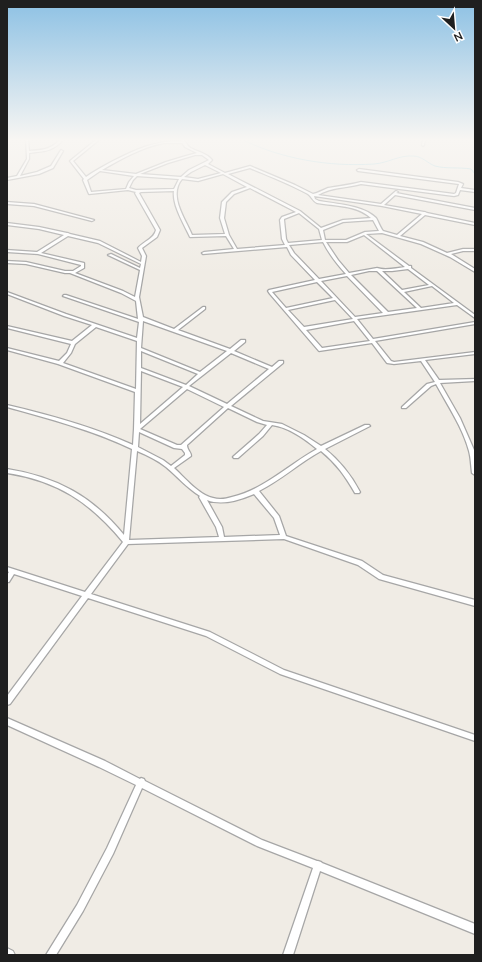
<svg xmlns="http://www.w3.org/2000/svg" width="482" height="962" viewBox="0 0 482 962" font-family="'Nunito Sans',sans-serif">
<style>
.lines{fill:none;stroke-linecap:round;stroke-linejoin:round}
.stream{stroke:#a4d5df;stroke-width:1}
.minor-casing{stroke:#a6a6a6;stroke-width:2.5}
.tertiary-casing{stroke:#a6a6a6;stroke-width:2}
.minor{fill:#fff;fill-rule:evenodd}
.tertiary{fill:#fff;fill-rule:evenodd}
</style>
<rect width="100%" height="100%" fill="#f0ece5"/>
<g class="lines">
<path class="stream" d="M241 139C281 159 329 167 374 164 388 163 399 155 413 156 422 156 427 163 435 166 446 169 459 167 471 169L475 174"/>
<g class="minor-casing">
<path id="minor" d="M26 139H28L29 151C43 150 50 150 61 139H64C52 152 45 151 29 153V159L20 176 37 172 51 166 61 150 63 151 53 168 39 174 7 180V178L17 176 27 159Z
M97 139H100L73 161 86 177C94 171 104 166 113 161 135 150 156 140 181 141V139H183C186 142 186 144 189 147 197 152 207 153 212 160L208 164 225 173 250 166 295 185 313 194C318 193 323 190 328 188 339 186 350 185 361 182L454 194 456 193 459 184 358 171 357 170 359 169 458 182 463 184 461 188 475 190V192L460 190 458 195 454 196 361 184C347 188 331 187 318 195L381 204 396 191 398 192 396 193 475 208V210L395 195 384 205 424 212H425L427 213 475 223V225L425 215 400 236 423 242 447 253 463 249H475V251H463L451 254 475 269V272L450 257 421 244 382 233 366 234 409 266H411V268L475 315V318L457 305 357 319 373 339 475 322V324L375 341 391 361 394 362 475 352V354L425 360 439 380 475 379V381L440 383 460 418 474 450H475V475L472 473C471 466 471 458 469 451 463 428 448 406 436 384L431 386 406 408H402V407L427 384 435 382 421 361 394 364 387 363 372 343 319 351 270 294 268 291 269 290 315 280 291 255 287 247 203 254 202 253 204 252 234 249 226 236 190 237C184 224 172 205 174 191L141 192 139 193 160 230 157 237 142 248 146 256 139 297 143 317 174 329 203 307H205V309L178 330 230 349 241 340H245V342L234 351 272 367 279 361H283V363L231 406 263 421 282 424 304 435 321 446 365 425H369L370 426 325 449C340 461 351 475 360 492L359 493H355C345 476 337 464 321 451 299 463 281 480 259 491L279 516 286 536 362 561 383 575 475 600V606L379 579 358 565 284 539 128 544 91 594 210 632 284 670 475 735V741L280 674 206 636 88 598 10 704 7 705V696L82 596 14 574 9 582H7V575L9 572 7 571V567L85 592 123 542C90 502 58 481 7 473V469C57 477 92 496 124 535L132 449C92 430 50 419 7 407V405C50 415 93 427 133 445L134 429 135 392 58 364 7 350V348L59 361 67 353 71 344 7 328V326L72 341 92 325 64 316 7 294V292L66 314 137 338 139 322 63 296 64 295H66L138 319 136 301 121 293 70 273H65L26 264 7 263V261L26 262 65 271H73L81 266V265L38 254 7 252V250L37 252 64 235 39 229 7 225V223L39 227 67 233H68L70 234 100 241 141 262 142 256 138 248C144 241 154 239 156 230L136 195 135 193 136 192 128 190 89 194 83 180 84 179 70 161ZM164 143H182L185 147 197 153 186 156 166 162 136 174 102 170C121 159 142 147 164 143ZM195 155H202L209 160 189 170 181 177 140 174 168 163ZM205 165 221 173 198 179 184 177 191 172ZM250 168C269 176 290 184 308 194 312 197 312 200 317 203 335 206 357 205 371 218L343 220 321 228 300 211 228 174ZM100 171 134 176 129 182 126 189 91 192 87 180ZM223 174 247 187 232 192 222 202 220 218 225 234 192 235C185 218 168 196 182 179L198 181ZM137 176 179 179 174 189 136 190 129 188 133 180ZM250 188 296 212 282 217 280 220 282 239 285 245 237 249 229 235 224 218 226 202 234 194ZM314 196 382 206 422 214 397 235 383 231C380 227 378 221 376 218 363 205 336 204 319 201L315 199ZM299 213 319 229 322 240 288 243 286 239 284 220V219ZM373 220 379 231 365 232 346 240H325L323 230 343 222ZM364 235 405 267C396 268 386 271 377 268L349 273 338 260 326 242H347ZM68 236 98 243 141 264 140 268 111 254 108 255 140 270 135 297 123 291 75 273 84 268V263L41 253ZM323 242C329 254 337 264 346 274L319 279 294 253 289 245ZM408 269 429 285 402 290 382 271H392ZM369 271H377L417 308 388 312 351 275ZM347 276 383 313 355 317 321 281ZM317 282 333 298 286 308 272 292ZM432 286 454 303 421 308 404 292ZM335 300 353 319 304 327 288 310ZM143 321 227 351 200 372 141 348ZM354 321 370 341 322 348 306 330ZM96 327 137 341 136 389 63 363 71 353 75 344ZM141 351 198 374 186 385 141 368ZM231 353 269 369 227 404 189 386ZM141 371 183 387 140 424ZM187 389 224 407 181 445H177L140 429ZM228 408 257 422 267 425 259 434 234 456 233 457 234 458H238L263 436 272 425C288 427 305 439 317 449 288 465 265 489 232 497 226 499 219 500 213 498 199 495 185 478 174 468L191 456C191 452 187 450 187 445ZM139 432 174 448 182 449 185 453V455L171 466 163 460 138 447ZM137 451C147 455 157 460 166 467 177 476 187 488 200 496L199 497 216 527 219 537 129 540ZM254 494 274 518 280 535 224 537 222 527 207 500C222 506 240 500 254 494Z
M423 139H425L424 145 423 146 422 145Z
M7 202 34 204 94 220 92 221 34 206 7 204Z
M7 718 105 761 140 779 141 778 144 779 145 781 262 840 317 861H318L321 862 322 863 475 924V934L320 871 293 955H283L313 868 257 846 142 788 113 854 83 911 56 955H46L77 905 107 848 136 785 99 767 7 725Z"/>
</g>
<g class="tertiary-casing">
<path id="tertiary" d="M7 948 13 951 15 955H7Z"/>
</g>
<use href="#minor" class="minor"/>
<use href="#tertiary" class="tertiary"/>
</g>
<linearGradient id="sky" x2="0" y2="1"><stop stop-color="#8dc1e4"/><stop offset="0.51" stop-color="#f8f6f3"/><stop offset="1" stop-color="#f8f6f3" stop-opacity="0"/></linearGradient>
<rect width="482" height="274" fill="url(#sky)"/>
<rect width="482" height="962" fill="none" stroke="#1f1f1f" stroke-width="16"/>
<g transform="translate(454 28) rotate(154)" stroke="#ffffff" stroke-width="3" paint-order="stroke">
<path d="M0-3L7 15L0 10L-7 15Z" fill="#1f1f1f"/>
<text y="-6" font-size="11" font-weight="bold" text-anchor="middle" fill="#1f1f1f">N</text>
</g>
</svg>
